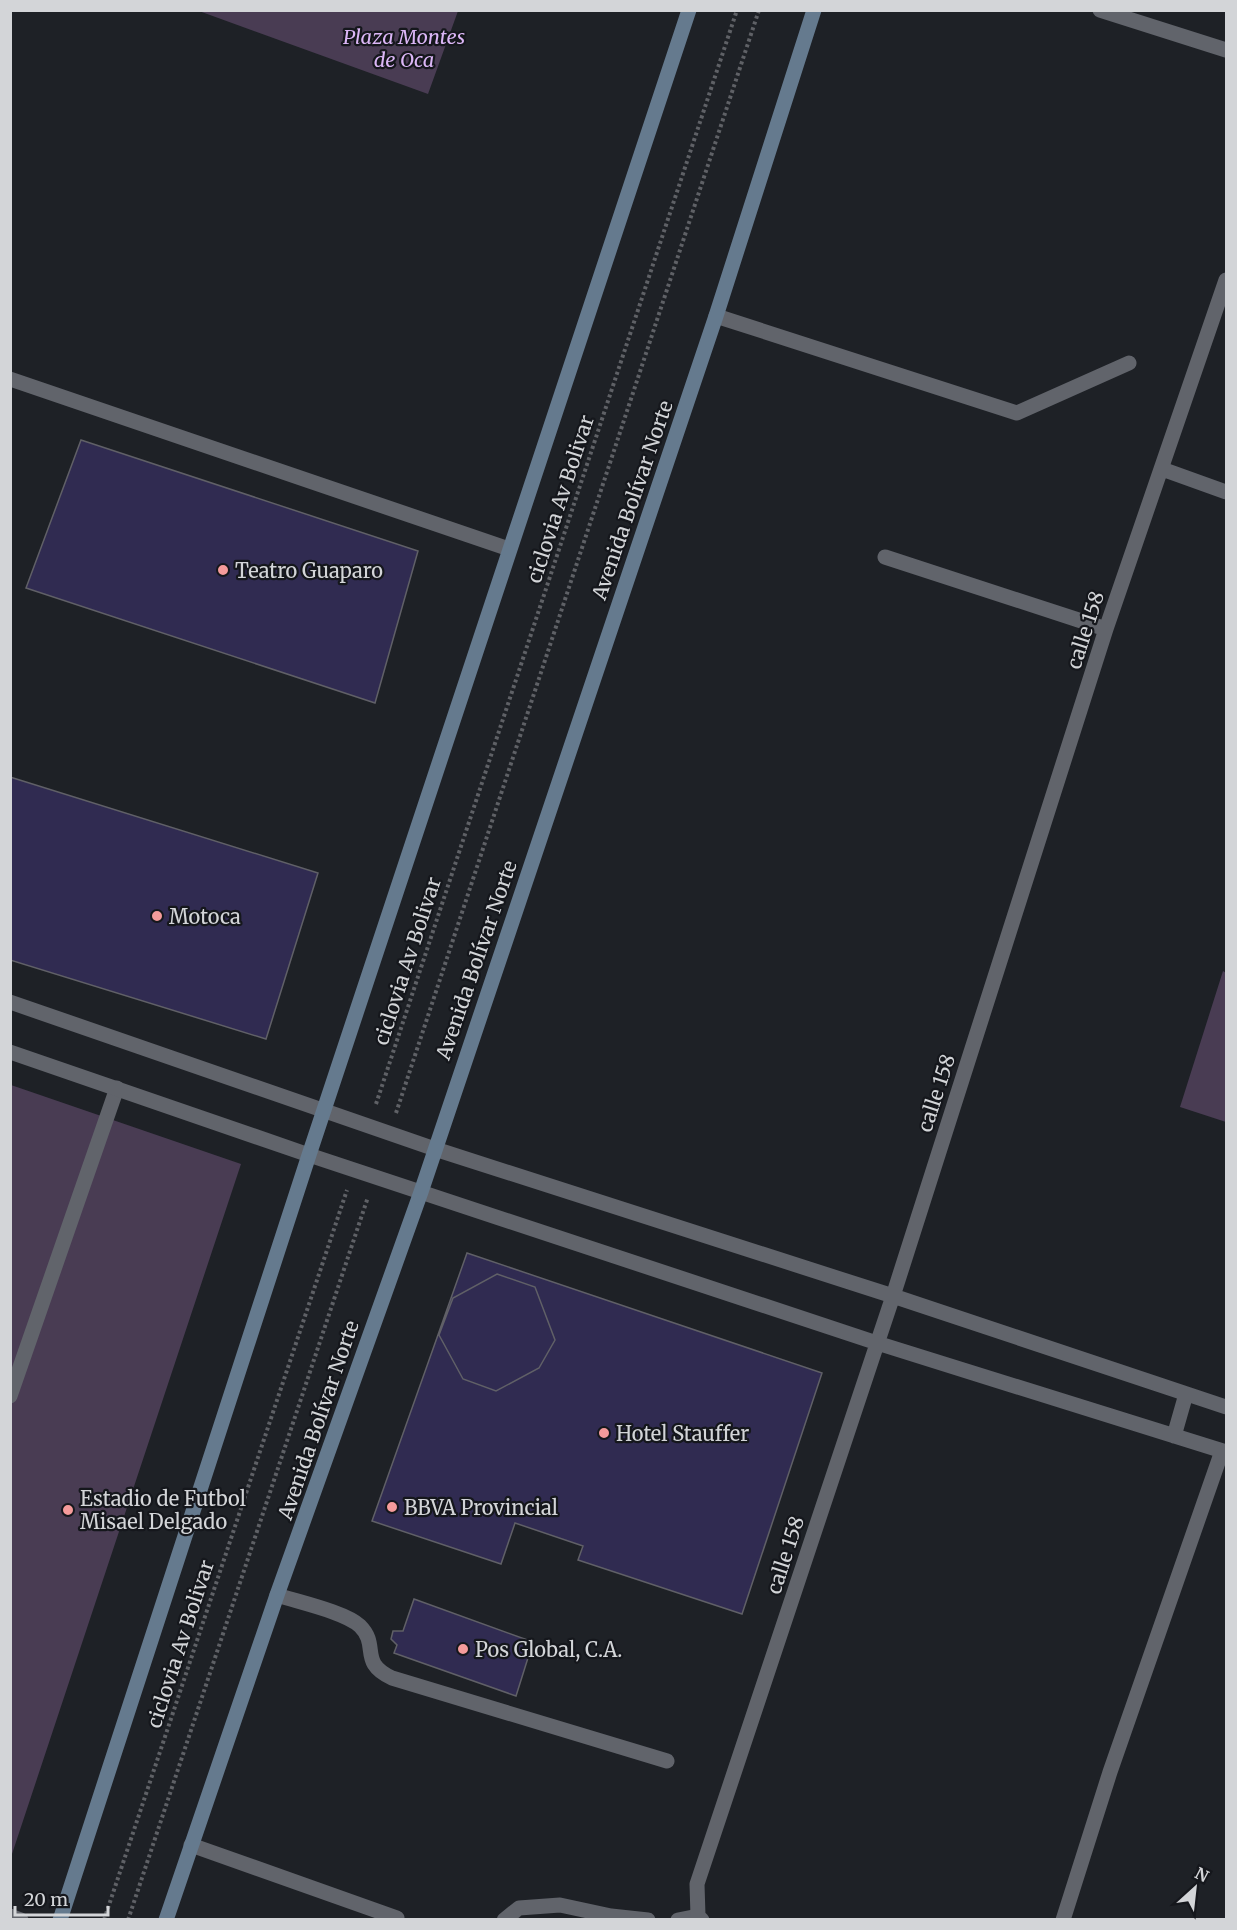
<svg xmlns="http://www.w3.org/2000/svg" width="1237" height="1930" viewBox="0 0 1237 1930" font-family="Merriweather,serif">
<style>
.green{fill:#493c53}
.building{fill:#302b51;stroke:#606067;stroke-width:1.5}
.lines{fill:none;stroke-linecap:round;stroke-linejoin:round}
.path{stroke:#5f6166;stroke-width:4;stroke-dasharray:3 3;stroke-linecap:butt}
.service{stroke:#61646b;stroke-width:15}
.minor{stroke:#61646b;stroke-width:15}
.secondary{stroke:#657a8e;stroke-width:15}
.poi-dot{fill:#f59b9b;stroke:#15171c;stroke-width:2}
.labels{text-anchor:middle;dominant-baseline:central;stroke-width:4.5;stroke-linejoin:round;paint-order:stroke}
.park-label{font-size:20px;font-style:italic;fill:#dbb6f6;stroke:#15171c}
.street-label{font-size:20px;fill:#d3d5d8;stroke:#15171c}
.poi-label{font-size:20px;fill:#d3d5d8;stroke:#15171c;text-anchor:start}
</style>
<rect width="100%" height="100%" fill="#1e2126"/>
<path class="green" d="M199 11H458L428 94Z
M1223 971 1226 973V1122L1180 1107Z
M11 1085 241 1164 11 1857Z"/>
<path class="building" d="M81 440 418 551 375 703 26 588Z
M10 777 318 873 266 1039 10 960Z
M467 1253 822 1373 742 1614 578 1560 583 1546 515 1523 501 1564 372 1521Z
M497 1274 535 1287 555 1340 539 1368 496 1391 463 1379 439 1335 453 1298Z
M414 1599 533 1642 516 1696 394 1653 397 1645 391 1639 393 1631H403Z"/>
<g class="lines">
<path class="path" d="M376 1104 737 10
M396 1113 759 10
M104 1920 347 1190
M128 1920 368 1197"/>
<path class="service" d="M10 379 509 549
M10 1396 117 1088
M277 1595C298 1602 345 1612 360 1626 380 1646 358 1662 392 1678L667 1761
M191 1845 397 1918
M504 1920 519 1908 560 1905 611 1916 648 1920
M678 1920 698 1916"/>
<path class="minor" d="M1100 10 1226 50
M716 316 1017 413 1129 363
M1162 469 1226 492
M885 557 1106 629
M10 1002 435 1149 893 1296 1226 1407
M10 1052 309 1155 877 1343 1226 1452
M1174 1436 1186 1394
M10 1916 21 1920
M702 1920 698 1916 697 1884 893 1296 1106 629 1226 280
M1063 1920 1110 1772 1222 1451"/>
<path class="secondary" d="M60 1920 309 1155 689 10
M166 1920 277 1595 421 1192 716 316 814 10"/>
</g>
<g class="poi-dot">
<circle cx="223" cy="570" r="6"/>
<circle cx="157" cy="916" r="6"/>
<circle cx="604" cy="1433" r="6"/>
<circle cx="392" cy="1507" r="6"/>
<circle cx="68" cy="1510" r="6"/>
<circle cx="463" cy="1649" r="6"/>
</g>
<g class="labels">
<g class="park-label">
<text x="404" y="36">Plaza Montes<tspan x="404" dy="23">de Oca</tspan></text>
</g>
<g class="street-label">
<text transform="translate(560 499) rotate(-72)">ciclovia Av Bolivar</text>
<text transform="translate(632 500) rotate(-71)">Avenida Bolívar Norte</text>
<text transform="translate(1085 630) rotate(-72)">calle 158</text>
<text transform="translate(476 960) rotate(-71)">Avenida Bolívar Norte</text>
<text transform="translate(407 961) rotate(-72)">ciclovia Av Bolivar</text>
<text transform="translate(936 1093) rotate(-72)">calle 158</text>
<text transform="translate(318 1420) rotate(-71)">Avenida Bolívar Norte</text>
<text transform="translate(785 1555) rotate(-72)">calle 158</text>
<text transform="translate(180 1644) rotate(-72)">ciclovia Av Bolivar</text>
</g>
<g class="poi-label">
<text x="235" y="570">Teatro Guaparo</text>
<text x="169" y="916">Motoca</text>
<text x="616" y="1433">Hotel Stauffer</text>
<text x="80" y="1498">Estadio de Futbol<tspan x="80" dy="23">Misael Delgado</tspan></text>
<text x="404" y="1507">BBVA Provincial</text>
<text x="475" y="1649">Pos Global, C.A.</text>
</g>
</g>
<rect width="1237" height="1930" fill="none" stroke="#d3d5d8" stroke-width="24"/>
<g transform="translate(1195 1888) rotate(27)" stroke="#15171c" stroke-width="4.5" paint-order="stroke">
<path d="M0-4.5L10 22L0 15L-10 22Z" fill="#d3d5d8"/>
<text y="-9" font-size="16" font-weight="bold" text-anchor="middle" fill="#d3d5d8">N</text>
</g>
<path d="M15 1906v9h93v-9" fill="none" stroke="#d3d5d8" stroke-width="3"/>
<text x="24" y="1906" font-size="18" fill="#d3d5d8" stroke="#15171c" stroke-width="4.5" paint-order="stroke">20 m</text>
</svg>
